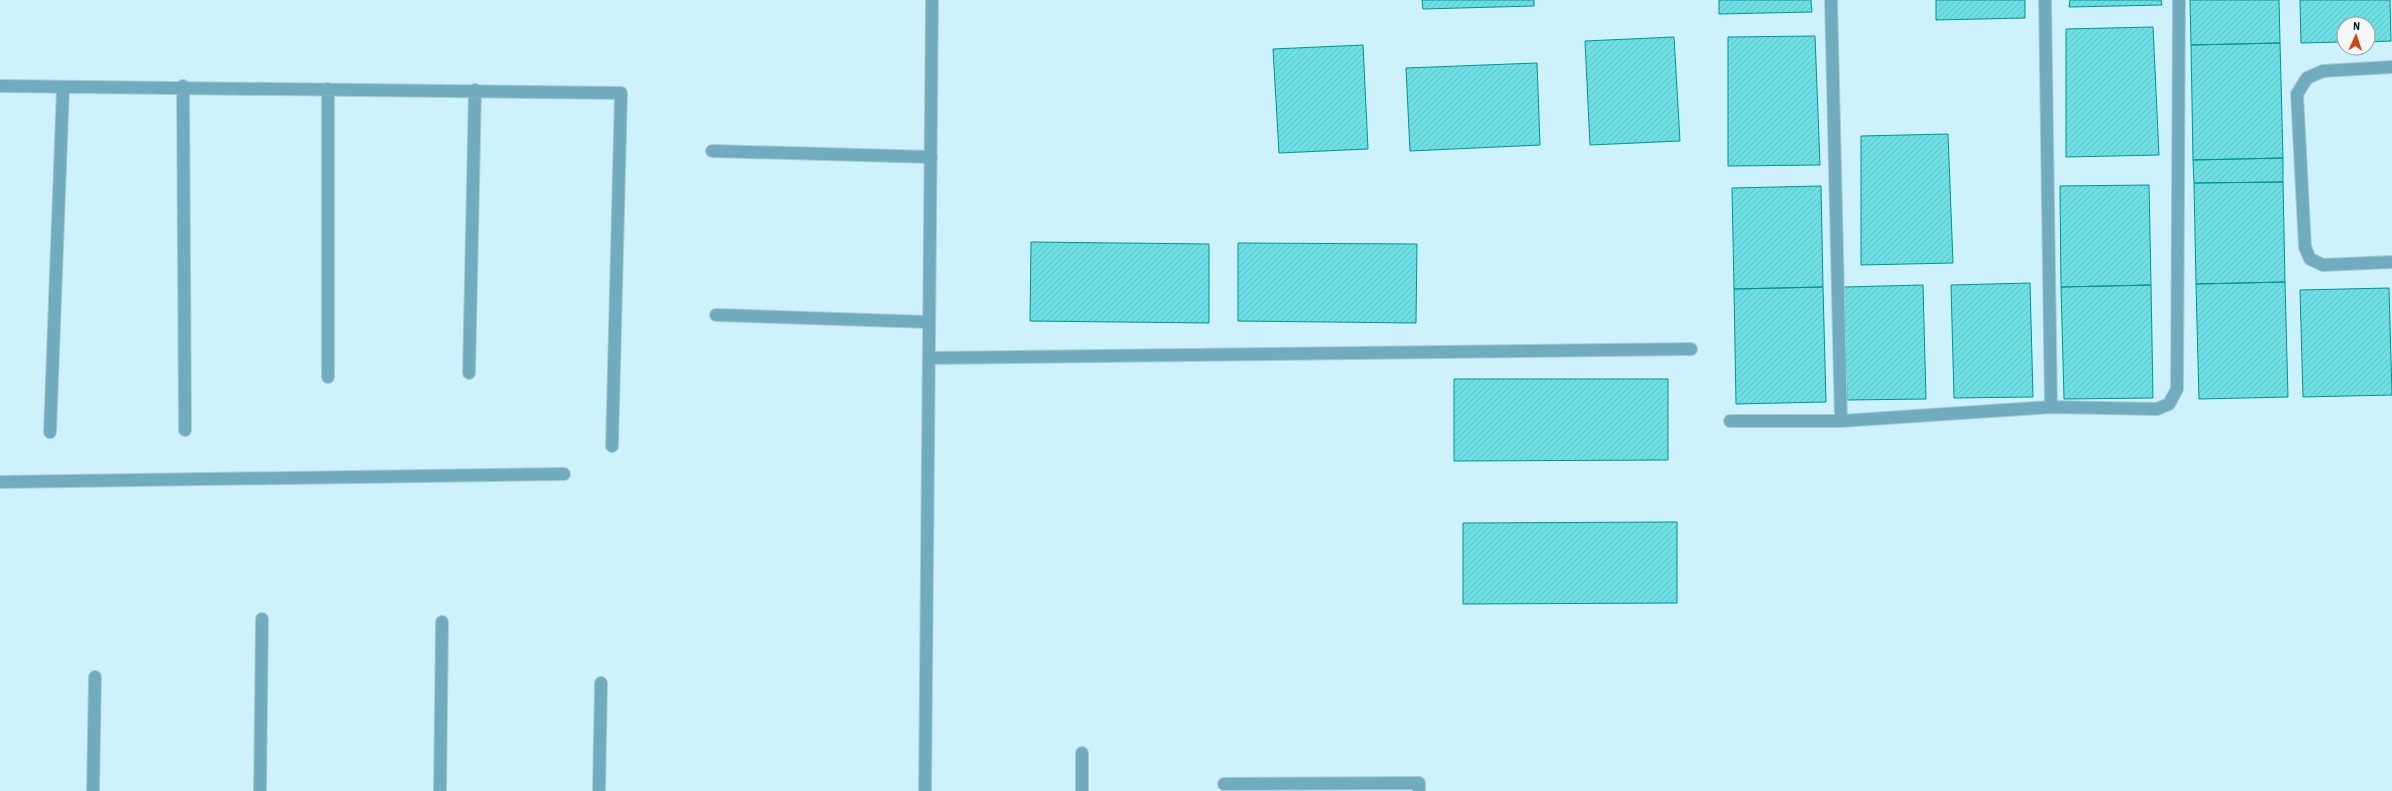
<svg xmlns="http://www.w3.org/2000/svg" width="2392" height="791" viewBox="0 0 2392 791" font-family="'Roboto Condensed',sans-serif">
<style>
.building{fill:url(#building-hatch);stroke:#009397}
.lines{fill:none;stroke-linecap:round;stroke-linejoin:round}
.service-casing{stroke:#a8cbd6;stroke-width:14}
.minor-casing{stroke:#a8cbd6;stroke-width:14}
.tertiary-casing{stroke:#a8cbd6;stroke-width:14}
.service{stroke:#70acbd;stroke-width:12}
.minor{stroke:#70acbd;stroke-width:12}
.tertiary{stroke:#70acbd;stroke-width:12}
</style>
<defs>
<pattern id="building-hatch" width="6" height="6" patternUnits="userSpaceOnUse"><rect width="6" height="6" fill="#6edfe2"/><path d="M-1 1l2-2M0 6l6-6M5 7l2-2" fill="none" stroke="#5ebfc2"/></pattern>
</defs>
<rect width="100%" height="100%" fill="#cdf1fd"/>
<path class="building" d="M1422 0H1534V6L1423 9Z
M1719 0H1811L1812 12 1719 14Z
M1936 0H2025V18L1936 20Z
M2070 0H2161L2162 5 2069 7Z
M2190 0H2279L2280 43 2191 45Z
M2300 0H2390L2391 41 2368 42V24H2344V42L2301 43Z
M2153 27 2159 155 2066 157V29Z
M1815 36 1820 165 1728 166V37Z
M1674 37 1680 141 1590 145 1585 41Z
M2280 43 2283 158 2193 160 2191 45Z
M1363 45 1368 149 1279 153 1273 49Z
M1537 63 1540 145 1410 151 1406 68Z
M1948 134 1953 263 1861 265V136Z
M2283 158V182L2194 183 2193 160Z
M2283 182 2285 282 2196 284 2194 183Z
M2149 185 2151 285 2061 287 2060 186Z
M1821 186 1823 287 1734 289 1732 188Z
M1031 242 1209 244V323L1030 321Z
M1238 243 1417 244 1416 323 1238 321Z
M2285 282 2288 397 2199 399 2196 284Z
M2030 283 2033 397 1954 398 1951 285Z
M1923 285 1926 399 1847 400 1844 287Z
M2151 285 2153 398 2064 399 2061 287Z
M1823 287 1826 402 1736 404 1734 289Z
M2389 288 2392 395 2303 397 2300 290Z
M1454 379H1668V460L1454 461Z
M1677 522V603L1463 604V523Z"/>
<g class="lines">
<g class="service-casing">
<path id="service" d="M0 482 564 474"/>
</g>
<g class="minor-casing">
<path id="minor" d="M1831 0 1841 421
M2045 0 2051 407
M2392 67 2323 71 2307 78 2297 94 2305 247 2310 259 2323 265 2392 262
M0 86 621 93 612 446
M183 86 185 430
M328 89V377
M712 151 931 157
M716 315 929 322
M930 358 1691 349
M469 373 475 90
M1730 421H1841L2051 407 2157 409 2169 404 2177 389 2179 0
M50 432 63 88
M1082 753V791
M1224 784 1419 783V791
M93 791 95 677
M260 791 262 619
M440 791 442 622
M599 791 601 683"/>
</g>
<g class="tertiary-casing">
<path id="tertiary" d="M925 791 932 0"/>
</g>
<use href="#service" class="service"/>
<use href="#minor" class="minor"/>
<use href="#tertiary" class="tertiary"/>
</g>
<g transform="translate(2356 36) rotate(3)"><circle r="19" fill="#f7f7f7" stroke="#94a1a4"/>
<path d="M0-3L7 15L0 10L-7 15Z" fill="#cd4611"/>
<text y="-6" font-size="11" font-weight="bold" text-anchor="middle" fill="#001f27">N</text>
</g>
</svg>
